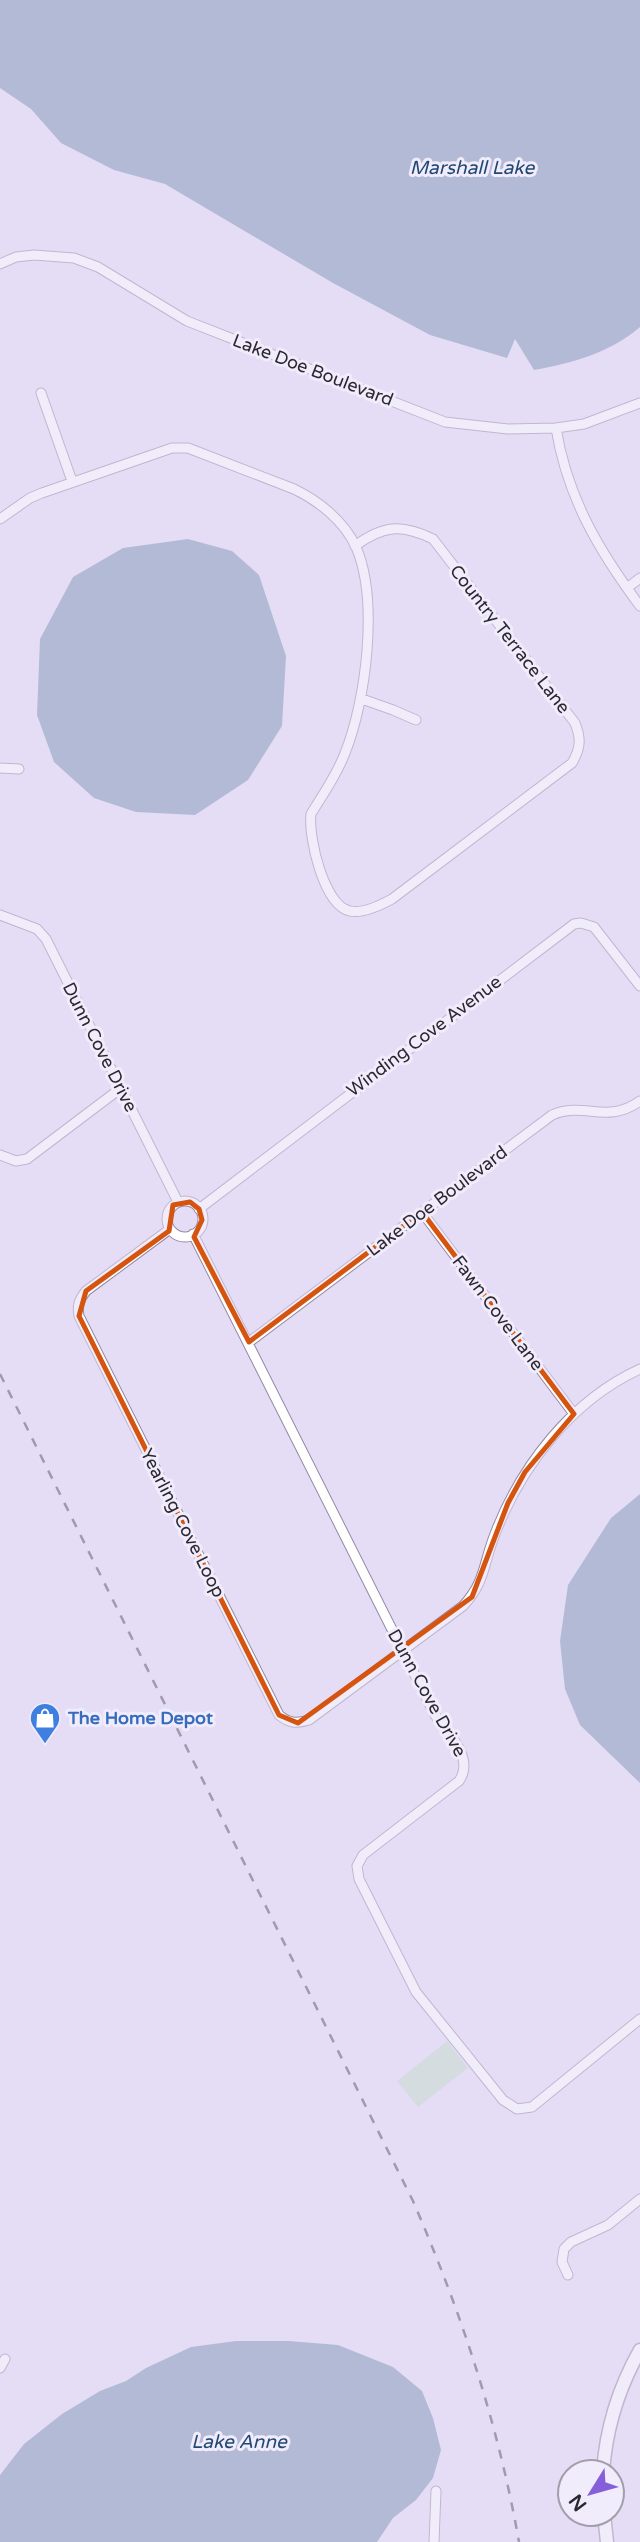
<svg xmlns="http://www.w3.org/2000/svg" width="640" height="2542" viewBox="0 0 640 2542" font-family="'Varela Round',sans-serif">
<style>
.green{fill:#c2dbc5}
.water{fill:#7791af}
.lines{fill:none;stroke-linecap:round;stroke-linejoin:round}
.minor-casing{stroke:#928aa1;stroke-width:11}
.secondary-casing{stroke:#928aa1;stroke-width:15}
.minor{stroke:#fff;stroke-width:9}
.secondary{stroke:#fff;stroke-width:12}
.rail{stroke:#4e4a56;stroke-width:2.5;stroke-dasharray:9 9;stroke-linecap:butt}
.marked{fill:none;stroke:#d55410;stroke-width:5;stroke-linejoin:round}
.labels{text-anchor:middle;dominant-baseline:central;stroke-width:6;stroke-linejoin:round;paint-order:stroke}
.street-label{font-size:18px;fill:#2b2831;stroke:#f1ecfb}
.shop-label{font-size:18px;font-weight:bold;fill:#366cbe;stroke:#f1ecfb;text-anchor:start}
.water-label{font-size:19px;font-style:italic;fill:#214872;stroke:#f1ecfb}
</style>
<rect width="100%" height="100%" fill="#e5ddf6"/>
<path class="green" d="M447 2041 468 2068 418 2107 397 2081Z"/>
<path class="water" d="M0 0H640V327C610 353 572 363 534 370L515 339 507 358 430 335 333 283 165 184 114 170 61 143 31 109 0 88Z
M188 539 232 551 259 575 286 656 282 726 248 780 195 815 136 812 94 798 54 762 37 715 40 639 73 577 123 548Z
M640 1494V1783L580 1725 565 1689 560 1641 568 1585 611 1518Z
M236 2341H289L338 2345 393 2367 422 2391 433 2418 441 2450 433 2478 416 2500 393 2518 377 2542H0V2475L24 2444 62 2414 100 2391 126 2381 146 2368 191 2347Z"/>
<g class="lines">
<g class="minor-casing">
<path id="minor" d="M0 264 16 257 34 255 74 258 98 267 187 321 445 422 508 429 556 428 584 424 640 403
M41 393 72 481
M556 428C567 497 599 551 640 606
M0 519 30 498 42 493 172 448H188L294 489C319 501 344 521 356 547 379 600 366 701 345 753 337 775 323 794 311 814 308 837 324 906 350 911 363 914 381 905 392 899L572 763C581 748 581 738 575 723L433 539C402 524 383 525 355 546
M627 588 640 578
M362 699 393 710 416 720
M0 768 19 769
M0 915 37 929 46 939 178 1202
M0 1155 16 1161 27 1159 121 1088
M167 1219a18 18 0 1 1 36 0a18 18 0 1 1-36 0Z
M199 1209 574 924 581 923 594 927 640 986
M422 1212 574 1414
M170 1229 86 1291C79 1300 77 1305 79 1316L279 1715C289 1723 296 1724 309 1720L463 1606C486 1581 483 1564 495 1534 521 1466 572 1400 640 1369
M193 1234 435 1715C448 1733 475 1758 459 1781L363 1855 357 1866 359 1879 416 1992 503 2100 517 2109 532 2107 640 2019
M249 1342 552 1115C585 1101 606 1125 640 1101
M568 2275 562 2262 564 2249 571 2242 608 2225 640 2199
M0 2368 5 2359
M434 2542 436 2491"/>
</g>
<g class="secondary-casing">
<path id="secondary" d="M603 2472C606 2428 618 2389 640 2350
M604 2514 607 2542"/>
</g>
<use href="#minor" class="minor"/>
<use href="#secondary" class="secondary"/>
<path class="rail" d="M0 1374 413 2201C461 2312 498 2423 519 2542"/>
</g>
<path d="M0 0H640V2542H0ZM190 1202 199 1209 202 1220 194 1237 249 1342 422 1212 574 1414 525 1472 508 1503 472 1597 298 1723 279 1715 79 1316 86 1291 169 1231 173 1205Z" fill="#e5ddf6" fill-opacity=".55" fill-rule="evenodd"/>
<path class="marked" d="M190 1202 199 1209 202 1220 194 1237 249 1342 422 1212 574 1414 525 1472 508 1503 472 1597 298 1723 279 1715 79 1316 86 1291 169 1231 173 1205Z"/>
<defs>
<g id="shop-pin" transform="scale(1.575)"><path d="M0 17L-7.5 6A9.5 9.5 0 1 1 7.5 6Z" fill="#3f7fe0" stroke="#f1ecfb"/><path d="M-5-2.5h2.3a2.7 3.5 0 0 1 5.4 0H5L5.5 6h-11ZM-1.5-2.5h3a1.5 2.3 0 0 0-3 0Z" fill="#fff"/></g>
</defs>
<g fill-rule="evenodd">
<use href="#shop-pin" x="45" y="1718"/>
</g>
<g class="labels">
<g class="street-label">
<text transform="translate(313 370) rotate(21)">Lake Doe Boulevard</text>
<text transform="translate(510 639) rotate(52)">Country Terrace Lane</text>
<text transform="translate(424 1036) rotate(-37)">Winding Cove Avenue</text>
<text transform="translate(100 1047) rotate(63)">Dunn Cove Drive</text>
<text transform="translate(437 1201) rotate(-37)">Lake Doe Boulevard</text>
<text transform="translate(498 1313) rotate(53)">Fawn Cove Lane</text>
<text transform="translate(183 1523) rotate(63)">Yearling Cove Loop</text>
<text transform="translate(427 1693) rotate(61)">Dunn Cove Drive</text>
</g>
<g class="shop-label">
<text x="68" y="1718">The Home Depot</text>
</g>
<g class="water-label">
<text x="472" y="168">Marshall Lake</text>
<text x="239" y="2442">Lake Anne</text>
</g>
</g>
<g transform="translate(591 2493) rotate(233)"><circle r="33" fill="#f1ecfb" stroke="#a29eaa" stroke-width="2"/>
<path d="M0-5L12 26L0 18L-12 26Z" fill="#855ed9"/>
<text y="-10" font-size="19" font-weight="bold" text-anchor="middle" fill="#2b2831">N</text>
</g>
</svg>
